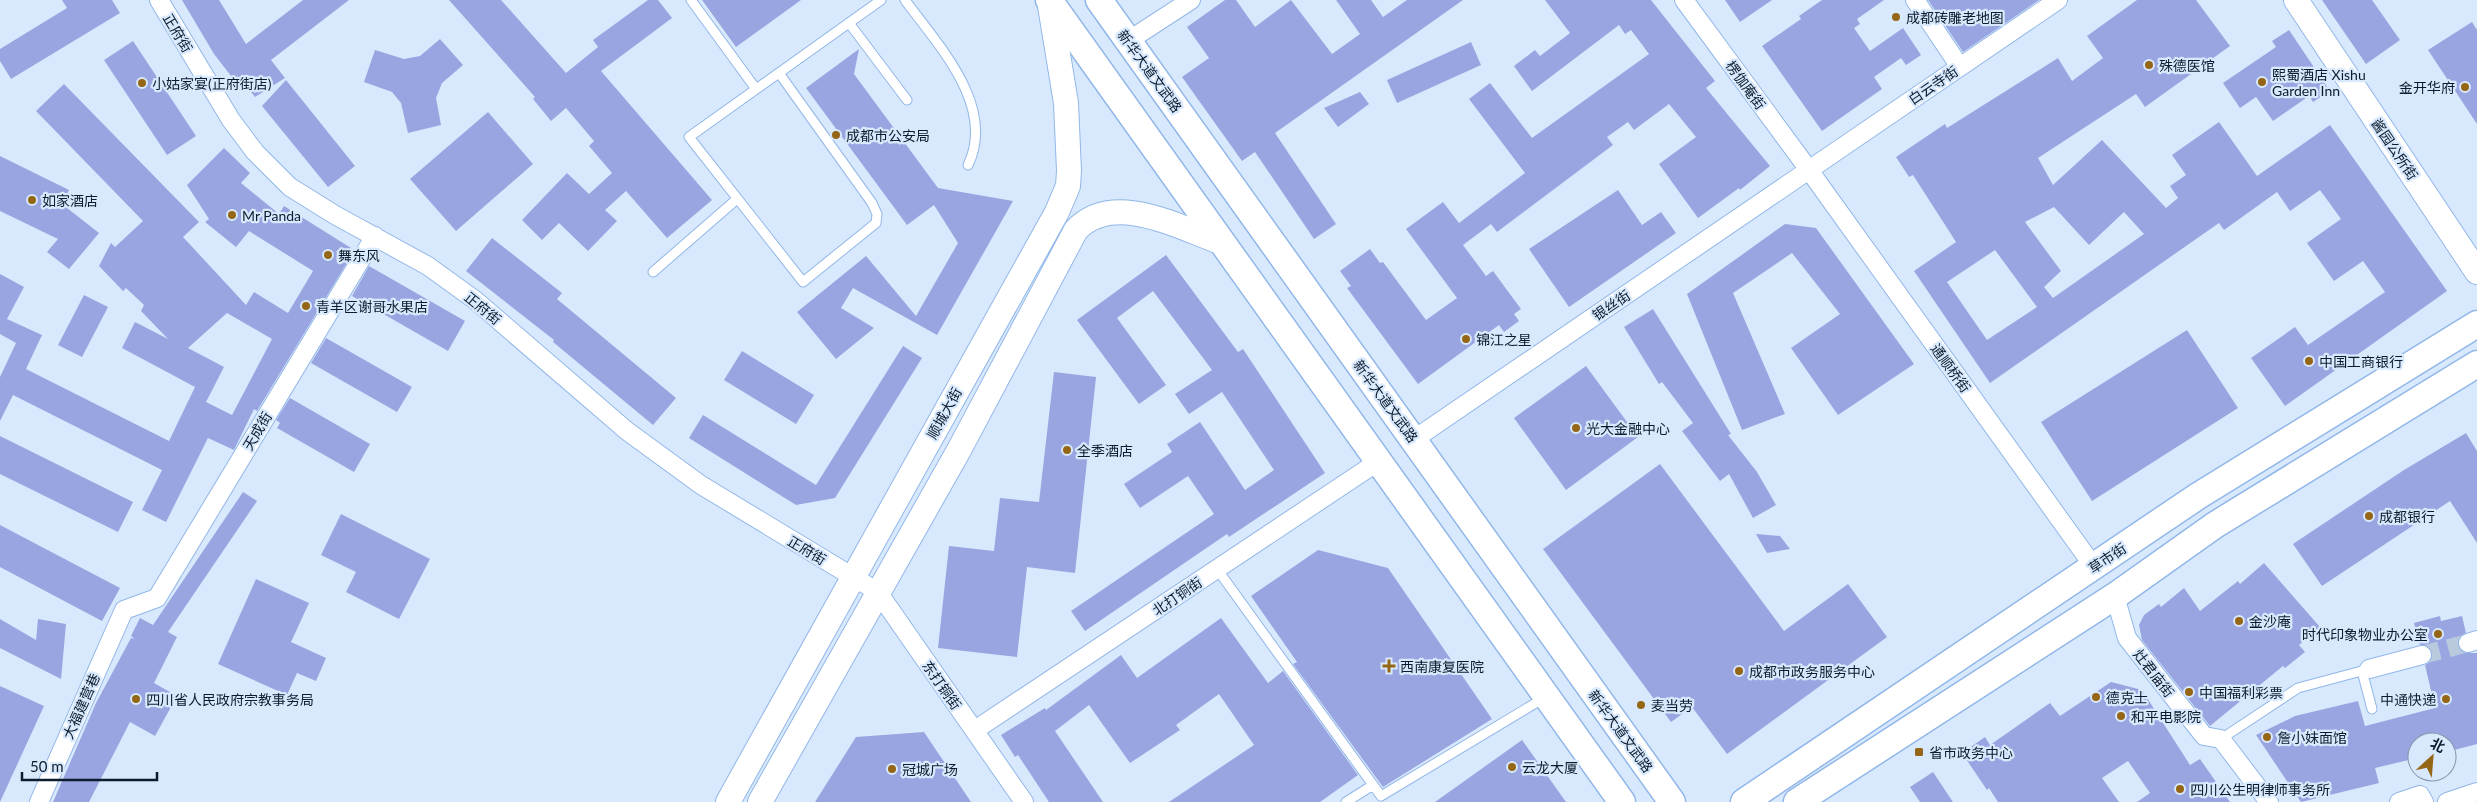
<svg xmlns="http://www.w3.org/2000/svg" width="2477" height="802" viewBox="0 0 2477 802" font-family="Lato,'Noto Sans SC',sans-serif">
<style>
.building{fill:#99a5e0;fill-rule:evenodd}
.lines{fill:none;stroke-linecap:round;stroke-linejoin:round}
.street-tunnel{stroke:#bacade;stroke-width:18;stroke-dasharray:18 9;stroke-linecap:butt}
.lane-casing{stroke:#91b7e8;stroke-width:11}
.street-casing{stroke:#91b7e8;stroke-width:20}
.secondary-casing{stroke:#91b7e8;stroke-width:26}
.primary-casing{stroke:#91b7e8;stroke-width:29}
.lane{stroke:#fff;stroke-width:9}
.street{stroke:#fff;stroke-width:18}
.secondary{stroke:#fff;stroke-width:24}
.primary{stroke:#fff;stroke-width:26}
.poi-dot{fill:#956615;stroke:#d9e9fd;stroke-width:2}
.labels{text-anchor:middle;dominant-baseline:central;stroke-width:4.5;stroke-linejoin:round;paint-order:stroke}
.poi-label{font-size:14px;fill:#0c1b2d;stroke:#d9e9fd;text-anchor:start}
.street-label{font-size:14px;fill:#0c1b2d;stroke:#d9e9fd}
</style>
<rect width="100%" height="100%" fill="#d9e9fd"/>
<path class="building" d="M62 0H112L120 13 11 79 0 61V49L67 8Z
M182 0H219L246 44 303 0H349L271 60 285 78 255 97 243 82 238 85 214 54Z
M449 0H501L566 73 598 47 593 40 648 0H658L672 18 601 71 712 200 667 238 626 191 605 210 617 221 588 251 559 223 542 240 522 220 567 173 589 194 612 173 589 146 594 141 566 108 551 121 533 99 535 97Z
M702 0H801L736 47Z
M1225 0H1236L1255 27 1291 0 1332 54 1360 34 1336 0H1371L1383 17 1407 0H1463L1275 133 1336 224 1314 239 1255 152 1242 161 1182 77 1209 58 1187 27Z
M1545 0H1651L1715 81 1706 88 1770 166 1740 190 1739 188 1698 218 1659 164 1696 137 1669 104 1634 130 1628 122 1607 137 1613 145 1497 232 1491 224 1463 245 1486 276 1493 271 1521 309 1514 314 1519 321 1504 332 1499 325 1418 384 1347 288 1351 286 1340 271 1370 249 1380 263 1383 262 1426 320 1457 298 1406 229 1443 202 1459 223 1525 173 1469 99 1490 83 1532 138 1649 54 1631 30 1625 34 1619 25 1532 91 1514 66 1535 50 1540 56 1570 33Z
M1725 0H1772L1740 22Z
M1822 0H1884L1857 19 1860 24 1854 28 1870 51 1903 28 1921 55 1906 65 1901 58 1874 77 1882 89 1822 131 1762 46 1801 19 1799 16Z
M1928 0H2039L1963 52Z
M2137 0H2196L2230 46 2145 107 2136 94 2038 158 2053 185 2102 140 2166 208 2178 198 2170 186 2186 175 2172 155 2219 122 2257 176 2330 125 2447 291 2285 406 2251 358 2295 327 2308 345 2385 292 2363 261 2334 281 2307 243 2341 219 2320 190 2290 211 2277 192 2224 230 2219 223 1990 383 1914 271 1956 242 1913 175 1909 177 1896 157 1945 124 1947 128 2058 58 2072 81 2103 58 2087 36ZM2054 207 2089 245 2124 212 2144 234 2053 298 2044 287 2061 271 2025 222ZM1995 250 2037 307 1987 340 1947 282Z
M2322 0H2372L2400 40 2366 64Z
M2472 22 2477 30V124L2428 50Z
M2289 30 2330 91 2313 102 2309 96 2273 121 2256 97 2240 108 2223 83 2276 47 2272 41Z
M440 39 463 65 442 83 436 98 441 125 408 133 401 103 392 92 364 82 375 50 404 59 420 56Z
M133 41 196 136 167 155 104 60Z
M1471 42 1481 65 1397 103 1387 80Z
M859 49 854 74 938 188 1013 201 937 335 853 288 841 308 874 328 836 359 797 312 866 256 916 316 958 243 934 205 907 225 806 88Z
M286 80 355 166 328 187 262 106Z
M64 84 199 222 183 237 246 305 254 292 288 313 313 271 249 231 236 247 205 222 209 219 187 185 224 148 250 173 241 183 279 214 284 206 351 248 348 254 351 256 257 411 254 409 234 450 208 438 166 522 142 510 162 470 13 395 0 421V377L16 343 0 334V274L24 287 7 319 42 335 26 369 169 441 195 387 122 348 135 322 168 339 141 311 144 305 126 288 123 291 99 266 111 243 115 247 143 221 36 111ZM227 313 272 339 232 415 206 402 224 367 188 348Z
M1360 92 1369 104 1338 127 1324 108Z
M488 112 533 164 456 231 410 179Z
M0 156 69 190 62 204 99 233 69 269 47 252 58 239 0 211Z
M1618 190 1642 225 1661 212 1676 233 1569 307 1529 249Z
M1785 224 1816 228 1914 364 1838 415 1791 348 1840 314 1792 253 1733 293 1785 414 1742 430 1687 294Z
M492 238 562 293 557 299 676 398 653 425 553 342 554 340 466 271Z
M1166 255 1238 352 1243 349 1325 473 1229 537 1227 534 1085 631 1071 611 1214 514 1188 476 1140 508 1124 484 1172 452 1167 444 1200 422 1245 490 1274 470 1222 392 1189 414 1175 394 1212 370 1153 291 1117 318 1166 385 1139 404 1077 320Z
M369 266 465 321 448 351 352 296Z
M84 295 108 307 82 357 58 345Z
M1653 309 1731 434 1728 435 1757 472 1776 505 1753 518 1729 474 1720 481 1682 431 1693 423 1662 382 1659 384 1624 327Z
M2187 330 2238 408 2092 501 2041 422Z
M326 338 412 387 397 412 311 363Z
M903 346 922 358 835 498 796 505 689 438 703 415 816 485Z
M742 351 814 395 796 424 724 380Z
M1586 366 1638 437 1566 490 1514 418Z
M1054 372 1096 377 1075 573 1027 567 1017 657 938 648 949 546 994 551 1000 498 1039 502Z
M290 398 370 444 354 472 277 428 280 423 276 420Z
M2466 433 2477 451V543L2450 501 2322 586 2293 544 2404 470Z
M0 436 133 502 118 532 0 474Z
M1660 464 1784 631 1848 584 1887 637 1727 754 1692 707 1671 722 1543 549Z
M243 492 257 501 168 632 177 637 154 683 177 696 155 736 130 722 89 802H53L96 703 131 638 135 639 131 636 140 618 153 625Z
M341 514 430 559 399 619 346 592 356 572 321 555Z
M0 525 120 588 102 621 0 567Z
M1756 534 1780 536 1790 549 1767 553Z
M1318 550 1388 568 1492 719 1383 787 1293 664 1297 662 1251 596Z
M2264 563 2320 627 2299 645 2305 652 2285 668 2283 666 2210 726 2142 640 2139 625 2144 615 2159 604 2161 607 2184 588 2200 611 2238 581 2240 584Z
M256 579 309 603 291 642 326 658 316 681 297 673 287 695 218 664Z
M2440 616 2441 621 2462 616 2466 633 2460 636 2458 647 2465 653H2477V744L2447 752V742H2417V758L2375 768 2379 783 2301 802 2256 735 2295 716 2358 701 2365 726 2435 708 2425 665 2430 662 2432 653 2429 647 2420 645 2414 623Z
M1221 618 1268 683 1283 671 1358 775 1320 802H1169L1254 745 1219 694 1176 725 1180 730 1130 763 1089 705 1055 731 1103 802H1049L1018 755 1015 757 1001 735 1045 708 1046 710 1121 655 1137 678Z
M0 619 36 640 38 619 66 624 61 679 0 648Z
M2111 682 2142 690 2190 765 2200 759 2230 802H2137L2150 793 2128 761 2102 778 2119 802H1998L1989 788 1987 790 1962 753 1985 737 1990 745 2050 703 2060 716Z
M0 686 44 706 0 802Z
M924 732 971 802H815L856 737Z
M1522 740 1566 802H1435Z
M1933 772 1953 802H1920L1910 787Z"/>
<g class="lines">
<path class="street-tunnel" d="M2422 655 2468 643"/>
<g class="lane-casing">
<path id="lane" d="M691 0 756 89
M905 0C937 44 997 106 968 165
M849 23 907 100
M779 73 872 203 877 214 876 223 803 282 689 137 881 0
M653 272 737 199
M1217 569 1381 796 1544 698
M2362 671 2372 709
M2221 739 2298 688 2369 669
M1346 802 1373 785"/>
</g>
<g class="street-casing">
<path id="street" d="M159 0 231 120 255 152 290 187 335 215 428 266 475 300 627 431 701 485 878 592 1024 802
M1684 0 1809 170 2094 567
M1915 0 1960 67
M1128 41 1191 0
M1413 440 2058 0
M2115 596 2127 638 2204 736 2221 739 2269 802
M2468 643 2477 640
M2369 669 2422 655
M975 730 1379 461
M39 802 124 610 157 598 375 236
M2399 802 2420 795 2424 802
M2447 802 2477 792"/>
</g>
<g class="secondary-casing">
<path id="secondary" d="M2296 0 2477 272
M728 802 1057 212 1068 186 1069 171 1066 103 1049 0
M760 802 959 450 1076 230C1114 190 1180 228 1223 243"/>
</g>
<g class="primary-casing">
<path id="primary" d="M1049 0 1622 802
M1099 0 1672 802
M1744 802 2198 496 2477 324
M1797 802 2115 596 2215 525 2477 364"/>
</g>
<use href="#lane" class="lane"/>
<use href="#street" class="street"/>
<use href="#secondary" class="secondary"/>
<use href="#primary" class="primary"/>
</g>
<g class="poi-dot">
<circle cx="1896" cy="17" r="5"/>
<circle cx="2149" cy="65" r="5"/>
<circle cx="2262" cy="82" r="5"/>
<circle cx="142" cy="83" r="5"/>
<circle cx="2465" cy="87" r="5"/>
<circle cx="836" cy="135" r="5"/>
<circle cx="32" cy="200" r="5"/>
<circle cx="232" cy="215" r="5"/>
<circle cx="328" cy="255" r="5"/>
<circle cx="306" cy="306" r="5"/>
<circle cx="1466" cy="339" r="5"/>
<circle cx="2309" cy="361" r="5"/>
<circle cx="1576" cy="428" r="5"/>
<circle cx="1067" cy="450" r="5"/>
<circle cx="2369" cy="516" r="5"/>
<circle cx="2239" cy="621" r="5"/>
<circle cx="2438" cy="634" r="5"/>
<path d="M1386.5 658.5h5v5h5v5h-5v5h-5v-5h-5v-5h5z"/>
<circle cx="1739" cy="671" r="5"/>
<circle cx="2189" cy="692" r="5"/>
<circle cx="2096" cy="697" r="5"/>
<circle cx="136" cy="699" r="5"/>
<circle cx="2446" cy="699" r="5"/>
<circle cx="1641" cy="705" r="5"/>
<circle cx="2121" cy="716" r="5"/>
<circle cx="2267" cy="737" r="5"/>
<rect x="1914" y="747" width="10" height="10" rx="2.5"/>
<circle cx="1512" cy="767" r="5"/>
<circle cx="892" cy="769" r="5"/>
<circle cx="2180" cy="789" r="5"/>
</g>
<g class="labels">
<g class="poi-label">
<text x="1906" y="17">成都砖雕老地图</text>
<text x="2159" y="65">殊德医馆</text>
<text x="2272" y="74">熙蜀酒店 Xishu<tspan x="2272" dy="16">Garden Inn</tspan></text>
<text x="152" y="83">小姑家宴(正府街店)</text>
<text x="2455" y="87" text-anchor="end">金开华府</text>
<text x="846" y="135">成都市公安局</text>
<text x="42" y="200">如家酒店</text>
<text x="242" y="215">Mr Panda</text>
<text x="338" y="255">舞东风</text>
<text x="316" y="306">青羊区谢哥水果店</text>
<text x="1476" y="339">锦江之星</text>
<text x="2319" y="361">中国工商银行</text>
<text x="1586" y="428">光大金融中心</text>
<text x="1077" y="450">全季酒店</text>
<text x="2379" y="516">成都银行</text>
<text x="2249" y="621">金沙庵</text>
<text x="2428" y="634" text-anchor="end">时代印象物业办公室</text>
<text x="1400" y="666">西南康复医院</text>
<text x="1749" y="671">成都市政务服务中心</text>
<text x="2199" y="692">中国福利彩票</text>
<text x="2106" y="697">德克士</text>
<text x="146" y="699">四川省人民政府宗教事务局</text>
<text x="2436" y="699" text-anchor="end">中通快递</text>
<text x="1651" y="705">麦当劳</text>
<text x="2131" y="716">和平电影院</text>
<text x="2277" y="737">詹小妹面馆</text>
<text x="1929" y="752">省市政务中心</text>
<text x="1522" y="767">云龙大厦</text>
<text x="902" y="769">冠城广场</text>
<text x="2190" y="789">四川公生明律师事务所</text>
</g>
<g class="street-label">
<text transform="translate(178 33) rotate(59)">正府街</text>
<text transform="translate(1150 71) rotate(54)">新华大道文武路</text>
<text transform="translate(1746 85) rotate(54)">楞伽庵街</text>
<text transform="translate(1933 85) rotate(-34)">白云寺街</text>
<text transform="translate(2395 149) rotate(56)">酱园公所街</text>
<text transform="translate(1611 305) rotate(-34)">银丝街</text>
<text transform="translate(483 308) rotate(39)">正府街</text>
<text transform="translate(1951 368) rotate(54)">通顺桥街</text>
<text transform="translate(1386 401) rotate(54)">新华大道文武路</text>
<text transform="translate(944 413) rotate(-61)">顺城大街</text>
<text transform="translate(257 431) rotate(-59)">天成街</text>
<text transform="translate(807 550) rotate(31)">正府街</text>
<text transform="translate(2107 558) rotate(-34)">草市街</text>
<text transform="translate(1177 596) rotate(-34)">北打铜街</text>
<text transform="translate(2154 673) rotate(52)">灶君庙街</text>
<text transform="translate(942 685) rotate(55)">东打铜街</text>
<text transform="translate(81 706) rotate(-66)">大福建营巷</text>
<text transform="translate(1621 731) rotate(54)">新华大道文武路</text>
</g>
</g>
<g transform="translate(2432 757) rotate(26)"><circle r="24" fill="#d9e9fd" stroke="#8797aa"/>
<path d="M0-4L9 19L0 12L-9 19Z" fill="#956615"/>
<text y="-8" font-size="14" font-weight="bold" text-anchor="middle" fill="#0c1b2d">北</text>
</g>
<path d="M22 772v8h135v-8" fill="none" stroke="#0c1b2d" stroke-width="2.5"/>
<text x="30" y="772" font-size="15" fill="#0c1b2d" stroke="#d9e9fd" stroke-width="4" paint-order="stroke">50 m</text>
</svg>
